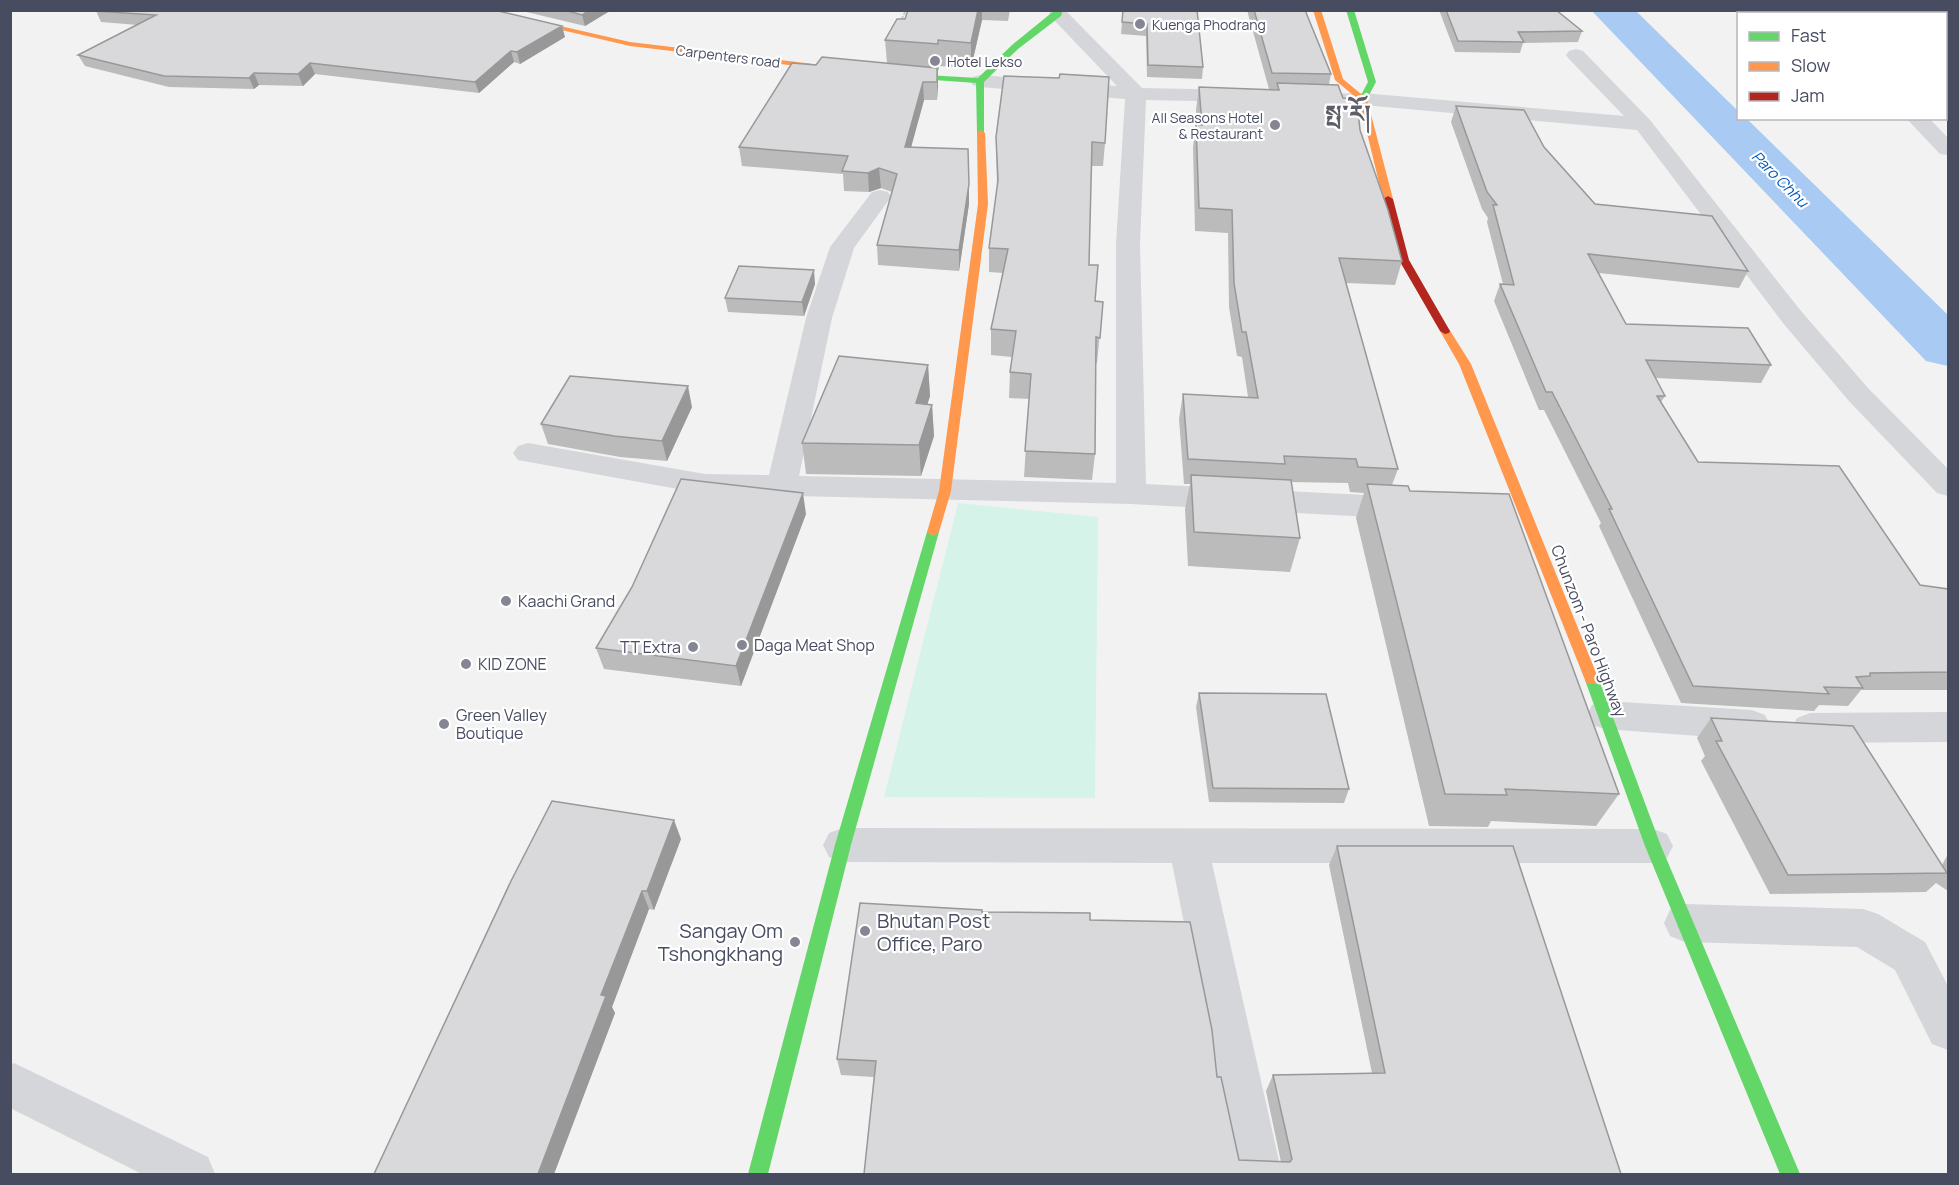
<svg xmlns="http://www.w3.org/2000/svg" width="1959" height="1185" viewBox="0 0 1959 1185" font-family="Manrope,'Noto Serif Tibetan',sans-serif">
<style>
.green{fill:#d6f3ea}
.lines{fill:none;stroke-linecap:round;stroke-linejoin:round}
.river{fill:#a8caf3;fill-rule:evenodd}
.path{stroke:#becbcc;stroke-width:2;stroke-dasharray:3 1.5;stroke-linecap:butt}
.street{fill:#d5d6da;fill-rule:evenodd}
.fast{fill:#63d668;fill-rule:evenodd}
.slow{fill:#ff974d;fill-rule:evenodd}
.jam{fill:#b3261e;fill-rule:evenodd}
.wall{fill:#bbbbbc}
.shaded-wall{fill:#989899}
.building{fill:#d9d9db;stroke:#989899;stroke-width:1.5}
.poi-dot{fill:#848694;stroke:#fff;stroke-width:2}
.labels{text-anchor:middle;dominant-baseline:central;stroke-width:4.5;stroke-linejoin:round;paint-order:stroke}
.far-poi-label{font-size:14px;fill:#484c61;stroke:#fff;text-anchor:start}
.far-street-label{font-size:14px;fill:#484c61;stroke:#fff}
.far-water-label{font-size:15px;font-style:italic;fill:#0156ba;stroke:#fff}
.poi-label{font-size:16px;fill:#484c61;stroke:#fff;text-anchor:start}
.street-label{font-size:16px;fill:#484c61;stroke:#fff}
.near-poi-label{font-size:20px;fill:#484c61;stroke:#fff;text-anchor:start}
.far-town-label{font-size:24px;font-weight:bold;fill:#5d5e67;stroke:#fff}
</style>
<rect width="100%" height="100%" fill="#f3f2f2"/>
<path class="green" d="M958 503 1098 517 1095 798 884 797Z"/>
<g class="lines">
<path class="river" d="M1591 10H1635L1738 111V118H1746L1948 315V366L1926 361Z"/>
<path class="path" d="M900 23 906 10"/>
<path class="street" d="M1051 10H1065L1142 88 1245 90 1252 92 1255 96 1252 100 1245 102 1146 100 1140 244 1146 484 1406 497 1417 501 1421 508 1417 515 1406 519 1131 504 705 494 518 460 513 453 518 446 528 443 705 474 769 475 806 318 830 247 872 192 880 190 888 192 891 197 854 248 832 318 799 476 1116 483V244L1125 99 980 87 973 85 970 81 973 77 980 75 1117 86 1052 18 1049 14Z
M1814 10H1832L1833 14H1815Z
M1576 49 1583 51 1650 120 1801 311 1868 388 1948 469V496L1937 493 1848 400 1783 323 1637 130 1363 105 1322 102 1319 98 1322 94 1363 93 1624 116 1569 59 1566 55 1569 51Z
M1906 118H1929L1948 138V155L1940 154Z
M1605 701 1752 710 1765 715 1770 725 1765 735 1752 740 1605 729 1592 725 1587 715 1592 705Z
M1948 712V742L1810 743 1797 738 1792 728 1797 718 1810 713Z
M843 828 1653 829 1667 834 1673 846 1667 858 1653 863H1212L1282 1174H1234L1172 863 843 862 829 857 823 845 829 833Z
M1685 904 1863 909 1878 914 1925 942 1948 986V1050L1932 1044 1895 970 1857 947 1685 942 1670 936 1664 923 1670 910Z
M14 1063 208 1157 215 1174H142L10 1108V1065Z"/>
<path class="fast" d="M1055 10H1063L1061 16 1018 49 984 82V135L977 133 976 83 892 77 888 75 892 73 978 78 1012 45Z
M1346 10H1354L1376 82 1367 99 1363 102 1359 99 1368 82Z
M933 528 939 532 851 845 768 1174H748L835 845 927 532Z
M1592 674 1597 676 1599 680 1661 846 1800 1174H1780L1645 846 1585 680 1587 676Z"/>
<path class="slow" d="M476 10H491L630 42 838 67 842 69 838 71 630 46Z
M1313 10H1321L1343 79 1367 99 1393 199 1391 201 1383 199 1359 100 1335 80Z
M981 130 985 133 988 204 951 491 939 532 933 536 927 532 939 491 978 204 977 133Z
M1445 328 1449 329 1471 364 1599 680 1597 684H1587L1585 680 1459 364 1440 331Z"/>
<path class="jam" d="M1388 196 1393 199 1409 260 1450 331 1449 333 1445 334 1440 331 1399 260 1383 199Z"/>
</g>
<path class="wall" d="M518 10H610L585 26Z
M908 10H1010L1008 21 982 20 971 68 939 66V70H938L937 100H924L911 147 969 204 959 271 878 265 877 245 892 192 881 188 869 192 844 191 843 174 742 166 739 147 816 65 887 63 885 40 905 19Z
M1197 10 1203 67 1202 79 1147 77 1146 36 1121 34 1122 22Z
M1247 10H1307L1306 13 1331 74 1329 84 1343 98 1360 130 1402 261 1395 285 1346 283 1398 469 1392 485 1410 491 1619 794 1596 826 1491 821 1488 827 1429 826 1356 518 1364 493 1350 492 1348 483 1291 482 1300 538 1290 572 1188 566 1185 509 1190 484H1184L1179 419 1183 394 1248 397 1242 357 1237 356 1229 307 1228 233 1195 231 1193 147 1196 124H1197L1196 110 1199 87 1276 90V89H1269Z
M1439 10H1556L1582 31 1578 42 1523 43 1520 53 1455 52Z
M96 11 565 37 520 64 514 62 479 93 315 74 303 86 259 85 254 89 169 87 85 66 78 55 138 25 101 22Z
M1456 106 1544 147 1595 204 1748 271 1739 288 1599 273 1626 324 1771 365 1761 383 1656 378 1665 396 1661 402 1698 462 1920 585 1948 589V690H1861L1848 706 1819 705 1814 711 1681 703 1599 526 1601 523 1544 410H1539L1494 301 1500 284H1503L1487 222 1488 218 1482 209 1451 122Z
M996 137 1105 143 1103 166H1091L1089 265 1095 301 1103 302 1097 363H1096L1095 454 1092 480 1024 477 1029 399 1009 398 1010 372 1012 357 991 355V329L1003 273 989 272V248L997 188Z
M815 284 804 316 728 312 725 298Z
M928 365 930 396 927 404 932 405 934 436 921 476 806 474 802 443Z
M692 407 667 461 620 457 548 444 541 424Z
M806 514 741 686 604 669 596 648Z
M1199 693 1349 789 1344 803 1209 802 1196 707Z
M1711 718 1942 865 1948 854V891L1936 883 1926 892 1770 894 1701 761 1705 756 1697 738Z
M681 839 654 910 649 909 612 1007 615 1013 554 1174H374Z
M1337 846 1621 1174H864L874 1077 841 1075 837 1059 982 912 1090 920 1217 1077 1239 1160 1281 1162 1266 1091 1273 1075 1372 1073 1329 865Z"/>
<path class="shaded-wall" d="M589 10H610V11L585 26 582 15Z
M978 10H982V20L971 68V43Z
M562 26 565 37 520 64 517 52Z
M511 51 514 62 479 93 475 82Z
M310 63 315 74 303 86 298 74Z
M937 68 938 86 937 100Z
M254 73 259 85 254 89 249 78Z
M923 82 924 100 906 166 905 147Z
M879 168 881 188 869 192 868 173Z
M969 184V204L959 271V250Z
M814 270 815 284 804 316 802 302Z
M928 365 930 396 918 434 916 403Z
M688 386 692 407 667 461 662 441Z
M932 405 934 436 921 476 919 445Z
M803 493 806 514 741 686 736 666Z
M674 820 681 839 654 910 647 891Z
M642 891 649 909 612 1007 615 1013 554 1174H538L601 995Z"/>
<path class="building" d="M96 10H494L562 26 517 52 511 51 475 82 310 63 298 74 254 73 249 78 164 76 78 55 156 15 96 11Z
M564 10H589L582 15Z
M908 10H978L971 43 938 40V44L885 40 897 19H905Z
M1123 10H1197L1203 67 1148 65 1147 24 1122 22Z
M1254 10H1305L1331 74 1272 73Z
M1446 10H1556L1582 31 1518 32 1524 42 1458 41Z
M822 57 937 68V82H923L905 147 968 149 969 184 959 250 877 245 897 174 879 168 868 173 842 171 848 156 739 147 792 63 816 65Z
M1060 74 1109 77 1105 143 1092 142 1089 265H1098L1095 301 1103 302 1100 338 1096 337 1095 454 1025 451 1031 374 1010 372 1016 331 991 329 1008 249 989 248 998 180 996 137 1004 76 1059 78Z
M1277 83 1338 85 1343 98 1357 99 1360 130 1388 210 1402 261 1339 258 1398 469 1358 467 1356 459 1284 456 1285 464 1188 459 1183 394 1258 398 1246 332H1242L1234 283 1232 210 1199 208 1196 124 1202 125 1199 87 1279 90Z
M1456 106 1524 110 1544 147 1595 204 1712 216 1748 271 1588 254 1626 324 1748 328 1771 365 1646 360 1665 396H1657L1698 462 1839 466 1920 585 1948 589V672L1870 673V676L1856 677 1863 688 1824 687 1829 694 1693 686 1609 509H1612L1552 392H1546L1500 284 1514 285 1493 205H1497L1487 192Z
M739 266 814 270 802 302 725 298Z
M839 356 928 365 916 403 932 405 919 445 802 443Z
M570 376 688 386 662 441 614 436 541 424Z
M1191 475 1291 480 1300 538 1194 532Z
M681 479 803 493 736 666 596 648 632 587Z
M1367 484 1408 486 1410 491 1509 494 1619 794 1505 789 1507 795 1445 794Z
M1199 693 1326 694 1349 789 1213 788Z
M1711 718 1853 726 1947 873 1788 875 1716 741H1722Z
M552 801 674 820 647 891H642L601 995 606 996 538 1174H374L511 881Z
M1337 846H1513L1621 1174H864L876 1061 837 1059 860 903 982 910V912L1090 913V920L1190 922 1212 1030 1217 1077H1221L1239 1160 1290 1162 1292 1159 1273 1075 1385 1073Z"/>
<g class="poi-dot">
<circle cx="1140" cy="24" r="6"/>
<circle cx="935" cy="61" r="6"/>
<circle cx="1275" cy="125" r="6"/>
<circle cx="506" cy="601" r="6"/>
<circle cx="742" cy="645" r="6"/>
<circle cx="693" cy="647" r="6"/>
<circle cx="466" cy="664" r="6"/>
<circle cx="444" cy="724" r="6"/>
<circle cx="865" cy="931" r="6"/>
<circle cx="795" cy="942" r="6"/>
</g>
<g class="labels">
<g class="far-poi-label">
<text x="1152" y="24">Kuenga Phodrang</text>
<text x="947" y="61">Hotel Lekso</text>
<text x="1263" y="117" text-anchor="end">All Seasons Hotel<tspan x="1263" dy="16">&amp; Restaurant</tspan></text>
</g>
<g class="far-street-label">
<text transform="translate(728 56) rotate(7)">Carpenters road</text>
</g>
<g class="far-water-label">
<text transform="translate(1780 179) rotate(45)">Paro Chhu</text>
</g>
<g class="poi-label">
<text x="518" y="601">Kaachi Grand</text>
<text x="754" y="645">Daga Meat Shop</text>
<text x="681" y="647" text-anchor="end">TT Extra</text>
<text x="478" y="664">KID ZONE</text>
<text x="456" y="715">Green Valley<tspan x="456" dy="18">Boutique</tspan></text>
</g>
<g class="street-label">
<text transform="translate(1589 631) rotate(69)">Chunzom - Paro Highway</text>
</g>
<g class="near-poi-label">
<text x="877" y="920">Bhutan Post<tspan x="877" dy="23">Office, Paro</tspan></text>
<text x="783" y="930" text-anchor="end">Sangay Om<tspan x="783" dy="23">Tshongkhang</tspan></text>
</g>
<g class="far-town-label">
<text x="1348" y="112">སྤ་རོ།</text>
</g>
</g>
<rect width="1959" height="1185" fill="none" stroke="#484c61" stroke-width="24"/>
<rect x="1737" y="12" width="210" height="108" fill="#ffffff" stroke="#b6b7c0" stroke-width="1.5"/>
<rect x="1749" y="32" width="30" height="9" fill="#63d668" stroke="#b6b7c0" stroke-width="1.5"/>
<text x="1791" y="42" font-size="18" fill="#484c61">Fast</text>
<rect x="1749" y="62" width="30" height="9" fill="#ff974d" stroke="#b6b7c0" stroke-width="1.5"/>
<text x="1791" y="72" font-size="18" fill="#484c61">Slow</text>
<rect x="1749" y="92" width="30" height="9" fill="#b3261e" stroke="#b6b7c0" stroke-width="1.5"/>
<text x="1791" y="102" font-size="18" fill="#484c61">Jam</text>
</svg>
